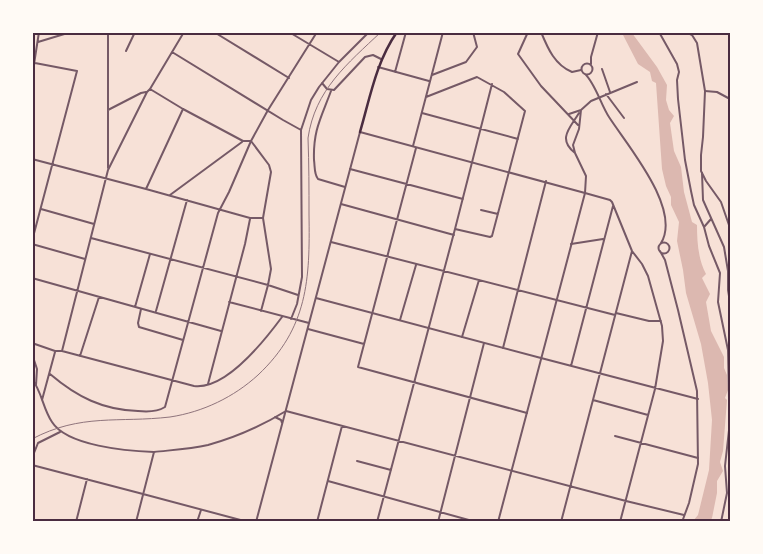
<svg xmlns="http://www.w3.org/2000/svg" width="763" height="554" viewBox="0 0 763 554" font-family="Quicksand,sans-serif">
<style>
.water{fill:#dcb8b0}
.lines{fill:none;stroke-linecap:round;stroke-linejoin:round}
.minor{stroke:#755966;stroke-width:2}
.tertiary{stroke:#755966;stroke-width:2}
.primary{stroke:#4a2c40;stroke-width:2.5}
.rail{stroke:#8f747c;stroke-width:1}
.neatline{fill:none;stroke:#4a2c40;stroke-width:2}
</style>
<rect width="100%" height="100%" fill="#f7e1d7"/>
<path class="water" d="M622 33H632L657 67 667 85 666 100 669 110 674 116 670 123 674 151 681 167 684 192 692 222 697 225C697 241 698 259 706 274L702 278 710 294 706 302 711 331 724 357V368L727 375 728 390 725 398 727 400 723 451 720 462 723 471 717 481V493L712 518 710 521H693L698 515 709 470 712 420 708 383 701 344 686 293 683 270 677 241 679 222 671 205V197L666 186 662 169 656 83 652 81 650 72 638 64Z"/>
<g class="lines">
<path class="minor" d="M108 32V168
M214 32 289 78
M289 32 339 62
M528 32 518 54 541 86 578 125
M541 32C548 49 555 65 572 72L581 70
M659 32 677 64 679 72 677 80 678 99 685 160 691 191 694 205 704 227 709 246 720 273 718 302 728 350 729 398V430L725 466 727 493 721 522
M38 42 71 32
M126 51 135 32
M172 52 283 120 301 130
M378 67 429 81
M602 69 610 92
M395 72 406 32
M432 75 466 62 477 47 473 32
M32 77 39 32
M322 83 327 89 334 90 365 57 373 55 381 59
M150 89 183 109 243 141H251L269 165 271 172 263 218 271 269 268 285 261 311
M331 91C321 118 313 130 314 160 315 167 314 174 318 179L345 187
M705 91 717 92 730 99
M606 94 624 118
M426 97 477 77 504 92 525 111 492 236 490 237 455 229
M108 110 141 93 146 92
M422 113 518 139
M569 114 581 110
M413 146 443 32
M416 148 358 367 527 413
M575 153C557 139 570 128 579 113
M32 159 146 189 250 218H263
M350 169 463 199
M702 173 703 200 724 247 728 271V290L730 302
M146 189 183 109
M170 195 242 142
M341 204 454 235
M41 209 94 224
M481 210 498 214
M704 227 711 219
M91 238 268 285 298 295
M32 241 77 71 35 63
M331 242 615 315
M32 244 85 259
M571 244 603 239
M32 278 221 331
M229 302 309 323
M135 307 150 254
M141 309 138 323 139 327 183 340
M156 311 187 200
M616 313 649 321H661
M291 319 297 304 302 277 301 130 311 100 319 87 339 62 369 32
M400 320 416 265
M308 329 364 344
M462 337 479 280
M32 343 55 351H62L194 386C226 390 265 340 282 317
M503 348 546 181
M62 351 108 170 147 92 150 89 184 32
M32 354 37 369 36 385
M80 356 99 297
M541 358 698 399
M571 366 613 206
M50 374C77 397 103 410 138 411 147 412 157 412 165 407L218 213 229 192 251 141 268 110 317 32
M32 379C42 392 43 409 52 422 67 446 127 451 154 452
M208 384 245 244 250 219
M42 400 55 352
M593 400 648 415
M286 411 626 501 684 515
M615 436 698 458
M32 458 38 443 60 432
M357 461 391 470
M32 465 143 494
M328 481 476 522
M76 522 87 479
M197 522 201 510
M317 522 342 426
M377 522 455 229 492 84
M438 522 484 343
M561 522 632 251
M620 522 655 389 663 341 662 326 648 276 642 264 632 251 612 202 610 200 585 193 586 176 575 153 573 145 579 129 581 110 591 101 637 82"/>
<path class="tertiary" d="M686 32 692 35 697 43 705 91 703 137 701 155V171L706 181 721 202 730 228
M581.5 69a5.5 5.5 0 1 1 11 0a5.5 5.5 0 1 1-11 0Z
M591 64V57L598 32
M585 74C595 83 601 105 609 117 627 145 682 209 661 243
M658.5 248a5.5 5.5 0 1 1 11 0a5.5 5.5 0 1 1-11 0Z
M660 251 665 260 678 310 697 391 698 464 689 503 682 522
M316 298 541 358
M275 417 281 420 282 423
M143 494 248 522
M136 522 154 452C172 450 190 449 208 445 234 438 263 425 286 411
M256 522 360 132 585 193 498 522"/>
<path class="primary" d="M360 132C370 98 376 62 397 32"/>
<path class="rail" d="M32 439C81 413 119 423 170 417 203 412 234 397 258 375 308 328 310 279 309 215 309 189 309 164 308 138 315 90 347 64 381 32"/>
</g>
<rect width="763" height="554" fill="none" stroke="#fffaf5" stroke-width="68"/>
<rect x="34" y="34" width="695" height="486" class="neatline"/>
</svg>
